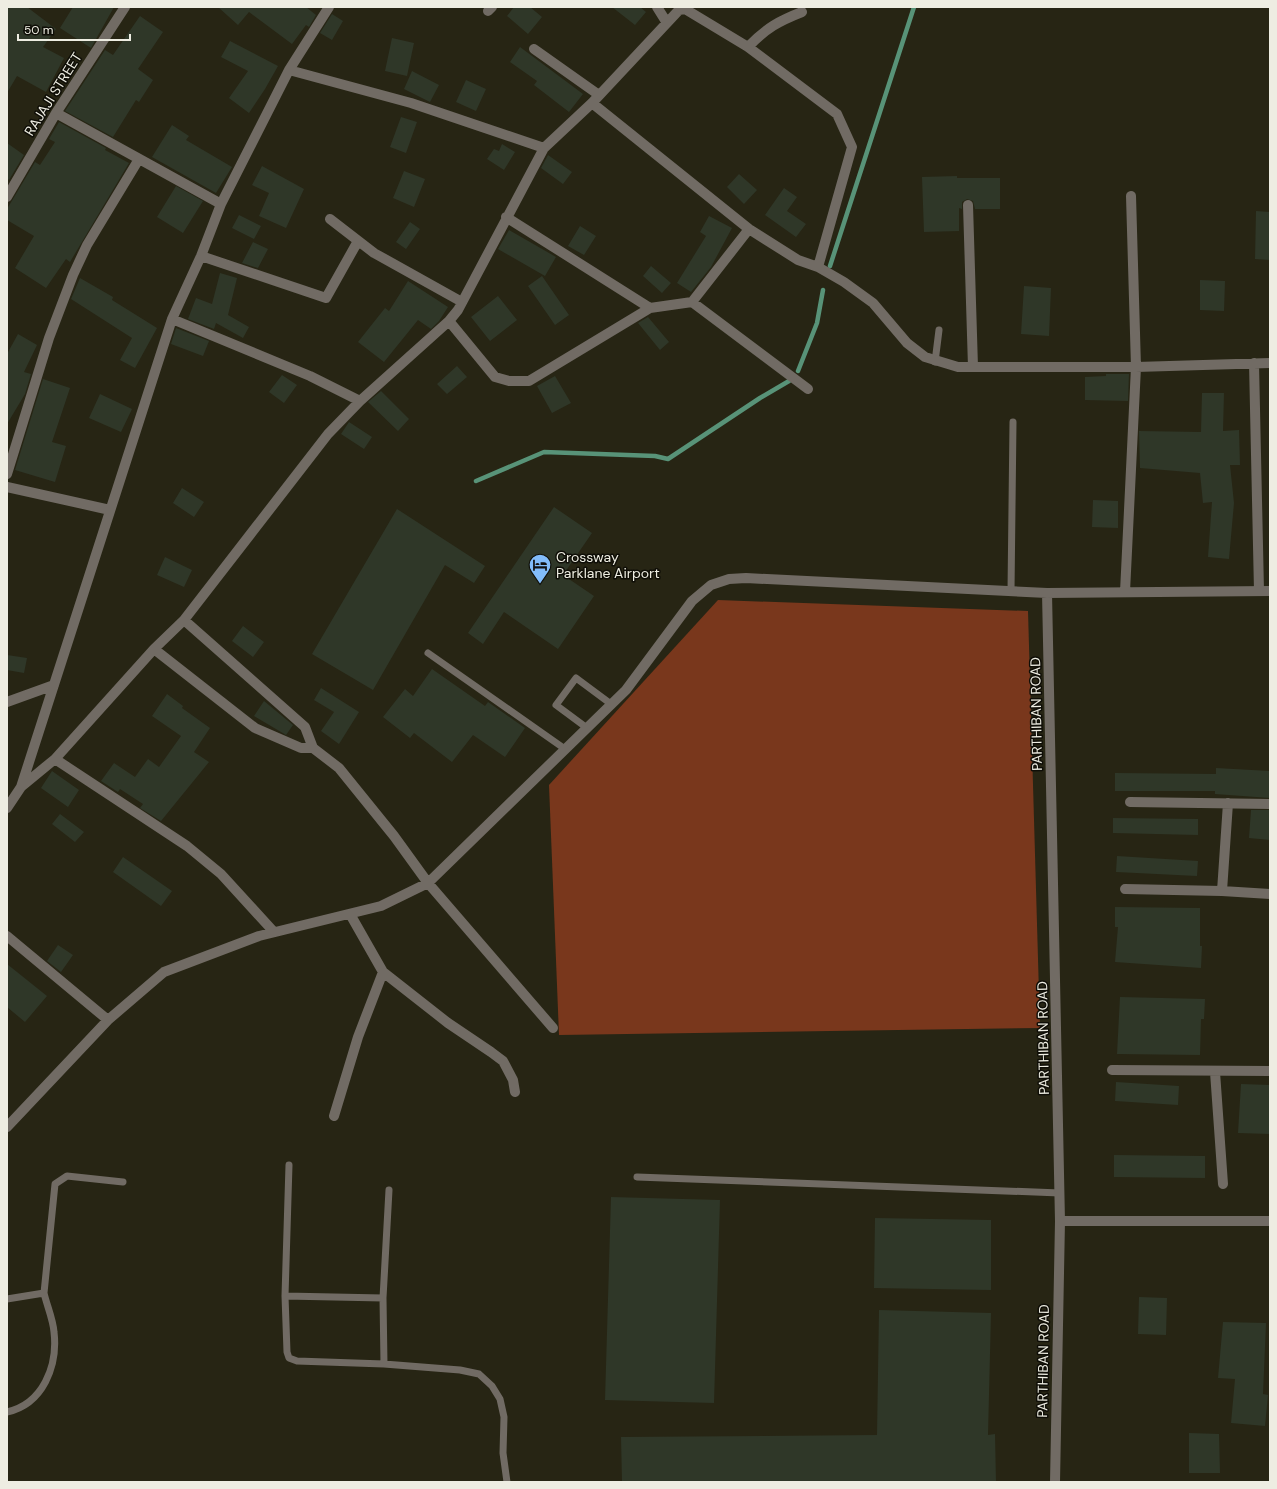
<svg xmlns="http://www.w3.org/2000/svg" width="1277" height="1489" viewBox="0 0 1277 1489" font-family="'DM Sans',sans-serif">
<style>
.green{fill:#79371c}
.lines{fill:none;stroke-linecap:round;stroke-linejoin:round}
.stream{stroke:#589378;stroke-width:4.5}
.building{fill:#2f3728}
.service{stroke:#716b64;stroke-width:7}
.minor{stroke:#716b64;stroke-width:10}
.labels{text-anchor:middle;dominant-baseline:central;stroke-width:3;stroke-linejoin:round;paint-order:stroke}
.street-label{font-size:14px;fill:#eeede2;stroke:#0f0e07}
.poi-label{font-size:14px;fill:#eeede2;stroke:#0f0e07;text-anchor:start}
</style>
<rect width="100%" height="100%" fill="#272514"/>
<path class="green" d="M718 600 1028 611 1040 1028 559 1035 549 785Z"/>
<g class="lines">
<path class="stream" d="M830 266 914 7
M798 371 817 323 823 290
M476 481 544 452 655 456 668 459 760 398 789 381"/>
</g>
<path class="building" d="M7 7H27L56 29 43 47 64 58 46 92 17 76 7 93Z
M73 7H114L91 48 60 28Z
M218 7H306L316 15 309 27 306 25 292 44 249 12 238 25Z
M514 7H530L542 17 528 34 507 16Z
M612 7H640L646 12 635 25Z
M332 14 343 21 332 40 320 33Z
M140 16 163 32 138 69 153 80 139 102 136 100 113 137 65 111 105 50 113 55Z
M392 38 414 43 407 76 385 71Z
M230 41 278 66 265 89 249 113 229 98 248 71 221 57Z
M520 47 583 94 569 112 534 85 537 81 510 62Z
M412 71 439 85 430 102 404 89Z
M466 80 486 89 476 111 456 102Z
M401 117 417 122 406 153 390 147Z
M59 122 106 148 105 150 129 163 70 262 66 259 46 288 15 268 34 236 7 220V209L35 162 40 165 55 142 49 139Z
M172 125 189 136 186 140 232 167 216 193 152 157Z
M7 143 24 155 9 180 7 178Z
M502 144 515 152 504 170 487 159 494 149 499 151Z
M548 155 572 172 563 184 541 168Z
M262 166 304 189 286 228 259 216 269 193 252 185Z
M404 171 425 179 414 207 393 198Z
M739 174 757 190 744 204 727 187Z
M957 176V178H1000V209H975L973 201 967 199 962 202V209L959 208V231L924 232 922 177Z
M176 186 203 201 183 233 157 217Z
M784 188 797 197 787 211 806 224 796 237 765 215Z
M1256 211 1270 212V260L1255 259Z
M239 215 261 226 254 239 232 228Z
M709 216 732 228 711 267 691 292 677 283 706 236 700 232Z
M410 222 420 229 406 249 396 242Z
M580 226 596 236 584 255 568 246Z
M509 230 556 257 545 276 498 249Z
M253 242 268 249 258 268 242 263Z
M651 266 671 283 662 293 643 276Z
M220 273 237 278 228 315 249 327 243 338 216 323 214 329 188 319 196 298 212 304Z
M542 276 569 315 555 325 528 286Z
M80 278 113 297 112 300 157 328 135 368 120 360 132 338 71 299Z
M1200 280 1225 281 1224 311 1200 310Z
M408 281 448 307 439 321 431 329 418 320 384 362 358 342 385 308 389 311Z
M1024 286 1051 288 1049 336 1021 334Z
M498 296 517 320 490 341 471 317Z
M648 317 669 342 660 350 638 323Z
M176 328 209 341 203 356 171 344Z
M18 334 37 345 24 372 31 374 25 394 7 424V354Z
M457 366 467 377 447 394 437 384Z
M1106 374H1129L1128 401 1085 400V377L1106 376Z
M282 375 297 385 284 403 269 392Z
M555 376 571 403 552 413 537 386Z
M43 379 70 388 52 442 66 446 55 482 15 470Z
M381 391 409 419 398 431 368 402Z
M1202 393H1224L1223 431 1239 430 1240 465H1230L1234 503 1229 559 1208 557 1212 502 1203 503 1200 473 1140 468 1139 431 1201 432Z
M100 394 132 409 121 432 89 418Z
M349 422 372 437 364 449 341 434Z
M182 488 204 502 194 517 173 503Z
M1093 500 1118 501V528L1092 527Z
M554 507 592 533 563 575 594 596 558 649 504 612 483 644 468 633Z
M397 509 485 566 474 583 445 565 373 690 312 654Z
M165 557 192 570 184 587 157 575Z
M243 626 264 642 253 657 232 641Z
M7 655 27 658 24 673 7 670Z
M432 669 485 706 488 702 525 728 505 757 473 735 452 762 414 733 410 738 383 717 405 689 413 696Z
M321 688 359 712 339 744 321 731 334 712 314 700Z
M167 694 183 706 182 708 210 728 194 752 209 762 161 821 140 808 143 804 120 789 118 792 101 781 114 763 135 777 148 759 159 767 181 736 152 716Z
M264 701 293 725 286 735 254 716Z
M1216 768 1270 771V798L1215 794V791H1115V773L1216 774Z
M52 771 79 790 68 807 41 788Z
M1251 810H1270V840L1249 838Z
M60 814 84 832 75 842 52 824Z
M1113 818 1198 819V835L1113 833Z
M1117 856 1198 861 1197 876 1116 872Z
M123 857 172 891 161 906 113 872Z
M1115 907 1200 908V946H1202L1201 968 1115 962 1118 927H1115Z
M58 945 73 955 61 972 47 961Z
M7 964 47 996 25 1022 7 1007Z
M1120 997 1205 999 1204 1019H1201L1200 1055 1117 1054Z
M1116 1082 1179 1086 1178 1105 1115 1101Z
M1241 1084 1270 1085V1134L1238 1133Z
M1114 1155 1205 1156V1178L1114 1177Z
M611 1197 720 1200 714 1403 605 1400Z
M875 1218 991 1220V1290L874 1288Z
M1139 1297 1167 1298 1166 1335 1138 1334Z
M879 1310 991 1313 988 1435 995 1434 996 1482H622L621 1437 877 1435Z
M1223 1322 1266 1323 1263 1394 1268 1395 1265 1426 1231 1423 1235 1379 1218 1378Z
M1189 1433 1219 1434 1220 1473H1189Z"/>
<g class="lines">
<path class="service" d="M935 362 939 330
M1011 591 1013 422
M428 653 565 749
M587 728 556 705 576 678 611 704
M637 1177 1060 1193
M285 1296 289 1165
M383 1298 389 1190
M7 1299 44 1293 55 1184 67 1176 123 1182
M384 1364 383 1298 285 1296 287 1352 289 1358 297 1361 384 1364 460 1370 479 1374 492 1386 500 1399 504 1417 503 1453 507 1482
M7 1412C43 1404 58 1366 54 1332 53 1319 47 1306 44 1293"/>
<path class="minor" d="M657 7 667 23
M488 11 492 7
M748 47C766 28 779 21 802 12
M534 49 599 95
M289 70 411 103 544 148
M592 103 749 229 798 260 818 267 844 282 873 303 907 343 925 357 958 367H1136L1270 363
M56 113 221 204
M7 197 56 113 125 7
M968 205 973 367
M506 217 650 308
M330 219 374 253 462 302
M201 256 326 298 358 241
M692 302 749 229
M172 319 310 376 360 401
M449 321 495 377 509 381H529L650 308 692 302 808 389
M1254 363 1259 591
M7 474 49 338 73 275 87 245 139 159
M7 487 110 510
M1125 592 1136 367 1131 196
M1047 593 1060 1221 1055 1482
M184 620 305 727 313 748 339 768 394 836 428 883 553 1028
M154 649 255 728 301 748H313
M7 702 54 685
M55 759 187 846 221 874 274 932
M21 787 172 319 201 256 221 204 289 70 329 7
M1130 802 1270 804
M1228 803 1222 891 1270 894
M7 808 21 787 55 759 154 649 184 620 328 434 360 401 449 321 458 310 544 148 592 103 679 10 685 9 748 47 837 114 852 147 818 267
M1125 889 1222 891
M350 914 383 972 448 1023 491 1052 503 1061 513 1080 515 1092
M7 936 108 1020
M1112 1070 1270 1071
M1215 1072 1223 1184
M334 1116 358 1037 383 972
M7 1127 108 1020 164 972 259 936 381 906 428 883 626 690 692 601 711 585 729 579 746 578 1047 593 1270 591
M1060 1221H1270"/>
</g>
<defs>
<g id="hotel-pin" transform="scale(1.15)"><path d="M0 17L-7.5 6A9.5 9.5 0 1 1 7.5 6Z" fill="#82bcfa" stroke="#0f0e07"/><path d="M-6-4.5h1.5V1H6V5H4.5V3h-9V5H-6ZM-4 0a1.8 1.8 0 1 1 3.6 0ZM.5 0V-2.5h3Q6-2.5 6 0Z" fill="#111"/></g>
</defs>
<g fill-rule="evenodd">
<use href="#hotel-pin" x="540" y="565"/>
</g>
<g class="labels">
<g class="street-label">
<text transform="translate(53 94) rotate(-58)">RAJAJI STREET</text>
<text transform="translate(1036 714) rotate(-91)">PARTHIBAN ROAD</text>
<text transform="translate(1043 1038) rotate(-91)">PARTHIBAN ROAD</text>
<text transform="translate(1043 1361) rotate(-89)">PARTHIBAN ROAD</text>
</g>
<g class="poi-label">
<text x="556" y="557">Crossway<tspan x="556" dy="16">Parklane Airport</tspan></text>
</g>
</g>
<rect width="1277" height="1489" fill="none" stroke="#eeede2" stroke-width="16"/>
<path d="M18 34v6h112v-6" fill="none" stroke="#eeede2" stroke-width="2"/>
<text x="24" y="34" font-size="12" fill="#eeede2" stroke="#0f0e07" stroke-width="3" paint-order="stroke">50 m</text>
</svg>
